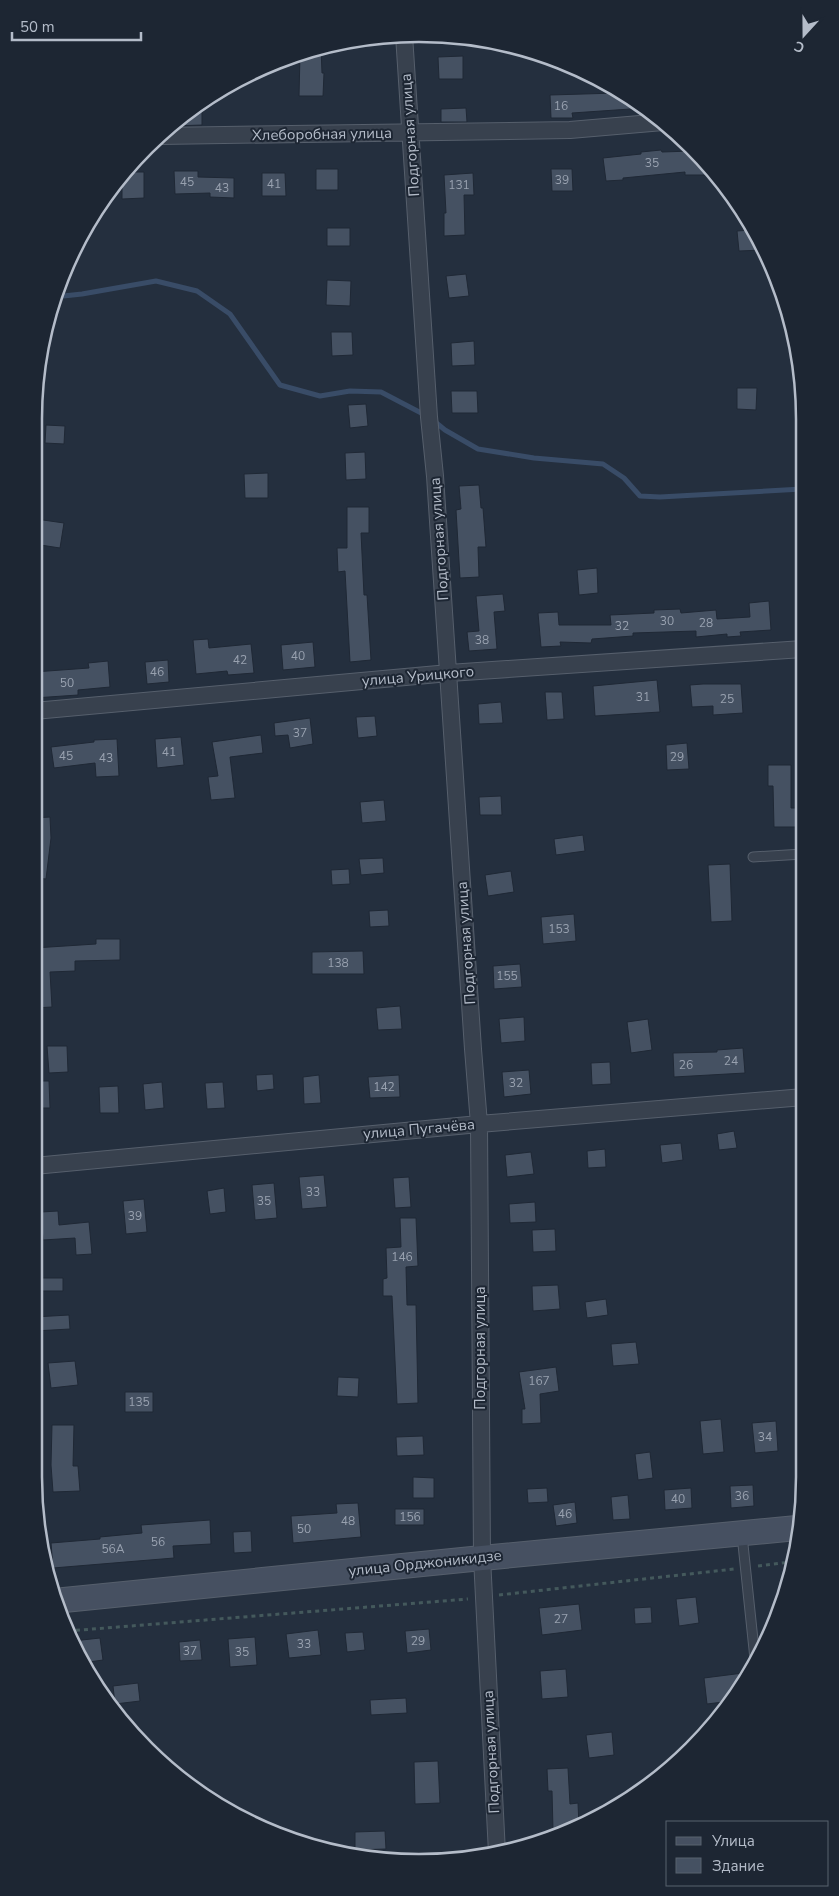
<svg xmlns="http://www.w3.org/2000/svg" width="839" height="1896" viewBox="0 0 839 1896" font-family="'Nunito Sans',sans-serif">
<style>
.lines{fill:none;stroke-linecap:round;stroke-linejoin:round}
.stream{stroke:#394c67;stroke-width:5}
.building{fill:#455162;stroke:#1f2835}
.lane-casing{stroke:#565f6c;stroke-width:11}
.street-casing{stroke:#565f6c;stroke-width:18}
.secondary-casing{stroke:#565f6c;stroke-width:26}
.path{stroke:#44595c;stroke-width:3;stroke-dasharray:4 4;stroke-linecap:butt}
.lane{stroke:#38414e;stroke-width:9}
.street{stroke:#38414e;stroke-width:16}
.secondary{stroke:#465061;stroke-width:24}
.labels{text-anchor:middle;dominant-baseline:central;stroke-width:4;stroke-linejoin:round;paint-order:stroke}
.number-label{font-size:12px;fill:#98a1af}
.street-label{font-size:15px;fill:#b4bcc9;stroke:#1d2633}
.rim{fill:none;stroke:#b4bcc9;stroke-width:2.5}
</style>
<rect width="100%" height="100%" fill="#242f3e"/>
<g class="lines">
<path class="stream" d="M54 297 82 294 156 281 197 291 230 314 280 385 320 396 350 391 381 392 425 415
M434 421 445 430 478 449 534 458 603 464 624 478 640 496 660 497 802 489"/>
</g>
<path class="building" d="M321 47 322 73H324L323 96H299L300 54Z
M463 56V79H439L438 57Z
M617 93 645 108 572 113 573 118H551L550 95Z
M193 108H202V125L172 126Z
M466 108 467 122H441V109Z
M661 150 662 152 692 151 705 164 706 175H685V172L623 178V180L606 181 603 158 641 154V152Z
M316 169H338V190H316Z
M551 169H572L573 191H552Z
M174 171H198V177L234 178V198L210 197V193L175 194Z
M125 172H144V198L122 199V176Z
M262 173H285L286 196H262Z
M473 173 474 195H464L465 235 444 236V213H446L444 175Z
M327 228H350V246H327Z
M752 230 763 250 739 251 737 231Z
M466 274 469 296 449 298 446 276Z
M327 280 351 281 350 306 326 305Z
M331 332H352L353 355 332 356Z
M474 341 475 365 452 366 451 343Z
M737 388H757L756 410 737 409Z
M451 391H477L478 413H452Z
M366 404 368 426 350 428 348 405Z
M46 425 65 426 64 444 45 443Z
M365 452 366 479 346 480 345 453Z
M268 473V498H245L244 474Z
M479 485 481 508H483L486 547H478L479 577 460 578 456 510 461 509 459 486Z
M347 507H369V533H361L364 595H367L371 660 350 662 345 571 338 572 337 548H347Z
M36 519 64 523 60 548 34 544Z
M597 568 598 593 579 595 577 570Z
M503 594 505 611 494 612 497 649 469 651 467 632 479 631 476 596Z
M769 601 771 630 740 632 741 636 727 637V634L696 637V631L633 633V636L592 639 591 643 560 642 561 646 541 647 538 613 558 612 559 625H611L610 615 654 613V610L680 609 681 613 716 610 717 619 750 617 749 603Z
M208 639 209 648 251 644 254 673 228 675 227 671 196 674 193 640Z
M313 642 315 667 283 670 281 645Z
M168 660 169 682 147 684 145 662Z
M108 661 110 687 78 690V695L34 698V672L89 668 88 663Z
M657 680 660 712 595 716 593 686Z
M703 684H741L743 713 713 715V706L692 707 690 685Z
M545 692H562L564 719 547 720Z
M501 702 503 723 479 724 478 704Z
M375 716 377 736 358 738 356 717Z
M310 718 313 744 290 748 288 735 275 736 274 723Z
M261 735 263 753 230 757 235 798 211 800 208 777 218 776 212 742Z
M181 737 184 765 157 768 155 739Z
M117 739 119 776 96 777 95 763 54 768 51 747 94 742V740Z
M687 743 689 769 667 770 666 745Z
M768 765H791V808H799V827H774L773 786H768Z
M501 796 502 815H480L479 797Z
M384 800 386 821 362 823 360 802Z
M50 817 51 838 46 879 34 878V818Z
M583 835 585 851 556 855 554 839Z
M383 858 384 873 361 875 359 859Z
M730 864 732 921 711 922 708 865Z
M349 869 350 884 332 885 331 870Z
M511 871 514 892 488 896 485 875Z
M388 910 389 926 370 927 369 911Z
M574 914 576 941 543 944 541 917Z
M96 939H120V960L75 961V971L50 972 52 1007 34 1008V948L96 944Z
M363 951 364 974H312V952Z
M520 964 522 987 494 989 493 966Z
M400 1006 402 1029 378 1030 376 1008Z
M524 1017 525 1041 501 1043 499 1019Z
M648 1019 652 1050 631 1053 627 1022Z
M47 1046H67L68 1072 49 1073Z
M743 1048 745 1073 674 1077 673 1053 717 1052V1050Z
M610 1062 611 1084 592 1085 591 1063Z
M529 1070 531 1094 504 1097 502 1072Z
M273 1074 274 1089 257 1091 256 1075Z
M319 1075 321 1103 304 1104 303 1077Z
M399 1075 400 1097 370 1098 368 1077Z
M34 1081H49L50 1108H34Z
M162 1082 164 1108 145 1110 143 1084Z
M223 1082 225 1108 207 1109 205 1083Z
M118 1086 119 1113H100L99 1087Z
M734 1131 737 1148 719 1150 717 1134Z
M681 1143 683 1160 662 1163 660 1145Z
M605 1149 606 1167 588 1168 587 1151Z
M531 1152 534 1174 507 1177 505 1155Z
M324 1175 327 1207 302 1209 299 1177Z
M409 1177 411 1207 395 1208 393 1178Z
M274 1183 277 1218 255 1220 252 1185Z
M224 1188 226 1212 210 1214 207 1191Z
M144 1199 147 1232 126 1234 123 1201Z
M535 1202 536 1222 510 1223 509 1204Z
M58 1211 59 1225 89 1222 92 1254 76 1255 75 1238 43 1240 41 1212Z
M400 1218H416L418 1266 406 1267 407 1305H416L418 1403 397 1404 392 1296H383V1279L387 1278 386 1248 401 1247Z
M555 1229 556 1251 533 1252 532 1230Z
M39 1278H63V1291H39Z
M558 1285 560 1309 533 1311 532 1286Z
M606 1299 608 1315 587 1318 585 1302Z
M69 1315 70 1329 34 1331V1317Z
M636 1342 639 1364 613 1366 611 1344Z
M75 1361 78 1385 51 1388 48 1363Z
M556 1367 559 1391 540 1394 541 1423 522 1424V1409H525L519 1372Z
M338 1377 359 1378 358 1397 337 1396Z
M125 1392H153V1412H125Z
M721 1419 724 1452 703 1454 700 1421Z
M776 1421 778 1451 755 1453 752 1423Z
M52 1425H74L73 1466H78L80 1491 53 1492 51 1465Z
M423 1436 424 1455 397 1456 396 1437Z
M650 1452 653 1478 638 1480 635 1454Z
M413 1477 434 1478V1498H413Z
M753 1485 754 1506 731 1508 730 1486Z
M547 1488 548 1502 528 1503 527 1489Z
M691 1488 692 1508 665 1510 664 1490Z
M628 1495 630 1519 613 1520 611 1497Z
M575 1502 577 1523 556 1526 553 1505Z
M358 1503 361 1537 293 1543 291 1516 337 1513 336 1504Z
M395 1509H424V1525H395Z
M210 1520 211 1544 173 1546 174 1558 53 1568 51 1543 100 1539V1537L142 1533 141 1525Z
M251 1531 252 1552 234 1553 233 1532Z
M696 1597 699 1623 679 1626 676 1599Z
M579 1604 582 1630 542 1635 539 1608Z
M651 1607 652 1623 635 1624 634 1608Z
M429 1629 431 1650 407 1653 405 1631Z
M318 1630 321 1655 289 1658 286 1634Z
M363 1632 365 1650 347 1652 345 1633Z
M255 1637 257 1665 230 1667 228 1639Z
M100 1638 103 1660 82 1663 73 1641Z
M200 1640 202 1660 180 1661 179 1642Z
M566 1669 568 1697 542 1699 540 1671Z
M751 1672 731 1701 707 1704 704 1678Z
M138 1683 140 1701 115 1704 113 1686Z
M406 1698 407 1713 371 1715 370 1700Z
M612 1732 614 1755 589 1758 586 1735Z
M438 1761 440 1803 415 1804 414 1762Z
M568 1768 570 1804 578 1803 579 1826 570 1830H553L552 1791H548L547 1769Z
M385 1831 386 1849 355 1850V1832Z"/>
<g class="lines">
<g class="lane-casing">
<path id="lane" d="M753 857 803 854
M742 1535 755 1659"/>
</g>
<g class="street-casing">
<path id="street" d="M404 35 429 417 435 476 473 1049 479 1124 482 1558 497 1853
M160 136 570 130 663 122
M34 711 449 673 803 649
M34 1166 479 1124 804 1097"/>
</g>
<g class="secondary-casing">
<path id="secondary" d="M54 1601 482 1558 797 1528"/>
</g>
<path class="path" d="M758 1566 791 1562
M499 1595 734 1569
M68 1631 468 1599"/>
<use href="#lane" class="lane"/>
<use href="#street" class="street"/>
<use href="#secondary" class="secondary"/>
</g>
<g class="labels">
<g class="number-label">
<text x="561" y="106">16</text>
<text x="652" y="163">35</text>
<text x="562" y="180">39</text>
<text x="187" y="182">45</text>
<text x="274" y="184">41</text>
<text x="459" y="185">131</text>
<text x="222" y="188">43</text>
<text x="667" y="621">30</text>
<text x="706" y="623">28</text>
<text x="622" y="626">32</text>
<text x="482" y="640">38</text>
<text x="298" y="656">40</text>
<text x="240" y="660">42</text>
<text x="157" y="672">46</text>
<text x="67" y="683">50</text>
<text x="643" y="697">31</text>
<text x="727" y="699">25</text>
<text x="300" y="733">37</text>
<text x="169" y="752">41</text>
<text x="66" y="756">45</text>
<text x="677" y="757">29</text>
<text x="106" y="758">43</text>
<text x="559" y="929">153</text>
<text x="338" y="963">138</text>
<text x="507" y="976">155</text>
<text x="731" y="1061">24</text>
<text x="686" y="1065">26</text>
<text x="516" y="1083">32</text>
<text x="384" y="1087">142</text>
<text x="313" y="1192">33</text>
<text x="264" y="1201">35</text>
<text x="135" y="1216">39</text>
<text x="402" y="1257">146</text>
<text x="539" y="1381">167</text>
<text x="139" y="1402">135</text>
<text x="765" y="1437">34</text>
<text x="742" y="1496">36</text>
<text x="678" y="1499">40</text>
<text x="565" y="1514">46</text>
<text x="410" y="1517">156</text>
<text x="348" y="1521">48</text>
<text x="304" y="1529">50</text>
<text x="158" y="1542">56</text>
<text x="113" y="1549">56А</text>
<text x="561" y="1619">27</text>
<text x="418" y="1641">29</text>
<text x="304" y="1644">33</text>
<text x="190" y="1651">37</text>
<text x="242" y="1652">35</text>
</g>
<g class="street-label">
<text transform="translate(322 134) rotate(-1)">Хлеборобная улица</text>
<text transform="translate(410 135) rotate(-94)">Подгорная улица</text>
<text transform="translate(439 539) rotate(-94)">Подгорная улица</text>
<text transform="translate(418 676) rotate(-5)">улица Урицкого</text>
<text transform="translate(466 943) rotate(-94)">Подгорная улица</text>
<text transform="translate(419 1129) rotate(-5)">улица Пугачёва</text>
<text transform="translate(480 1348) rotate(-90)">Подгорная улица</text>
<text transform="translate(425 1563) rotate(-6)">улица Орджоникидзе</text>
<text transform="translate(491 1752) rotate(-93)">Подгорная улица</text>
</g>
</g>
<path d="M0 0H839V1896H0ZM419 42H419A377 377 0 0 1 796 419V1477A377 377 0 0 1 419 1854H419A377 377 0 0 1 42 1477V419A377 377 0 0 1 419 42Z" fill="#1d2633" fill-rule="evenodd"/>
<path class="rim" d="M419 42H419A377 377 0 0 1 796 419V1477A377 377 0 0 1 419 1854H419A377 377 0 0 1 42 1477V419A377 377 0 0 1 419 42Z"/>
<rect x="666" y="1821" width="162" height="65" fill="#1d2633" stroke="#59626f"/>
<rect x="676" y="1837" width="25" height="8" fill="#465061" stroke="#59626f"/>
<text x="712" y="1846" font-size="15" fill="#b4bcc9">Улица</text>
<rect x="676" y="1858" width="25" height="15" fill="#455162" stroke="#59626f"/>
<text x="712" y="1871" font-size="15" fill="#b4bcc9">Здание</text>
<g transform="translate(804 35) rotate(201)" stroke="#1d2633" stroke-width="4" paint-order="stroke">
<path d="M0-4L9 19L0 12L-9 19Z" fill="#b4bcc9"/>
<text y="-8" font-size="14" font-weight="bold" text-anchor="middle" fill="#b4bcc9">С</text>
</g>
<path d="M12 32v8h129v-8" fill="none" stroke="#b4bcc9" stroke-width="2.5"/>
<text x="20" y="32" font-size="15" fill="#b4bcc9" stroke="#1d2633" stroke-width="4" paint-order="stroke">50 m</text>
</svg>
